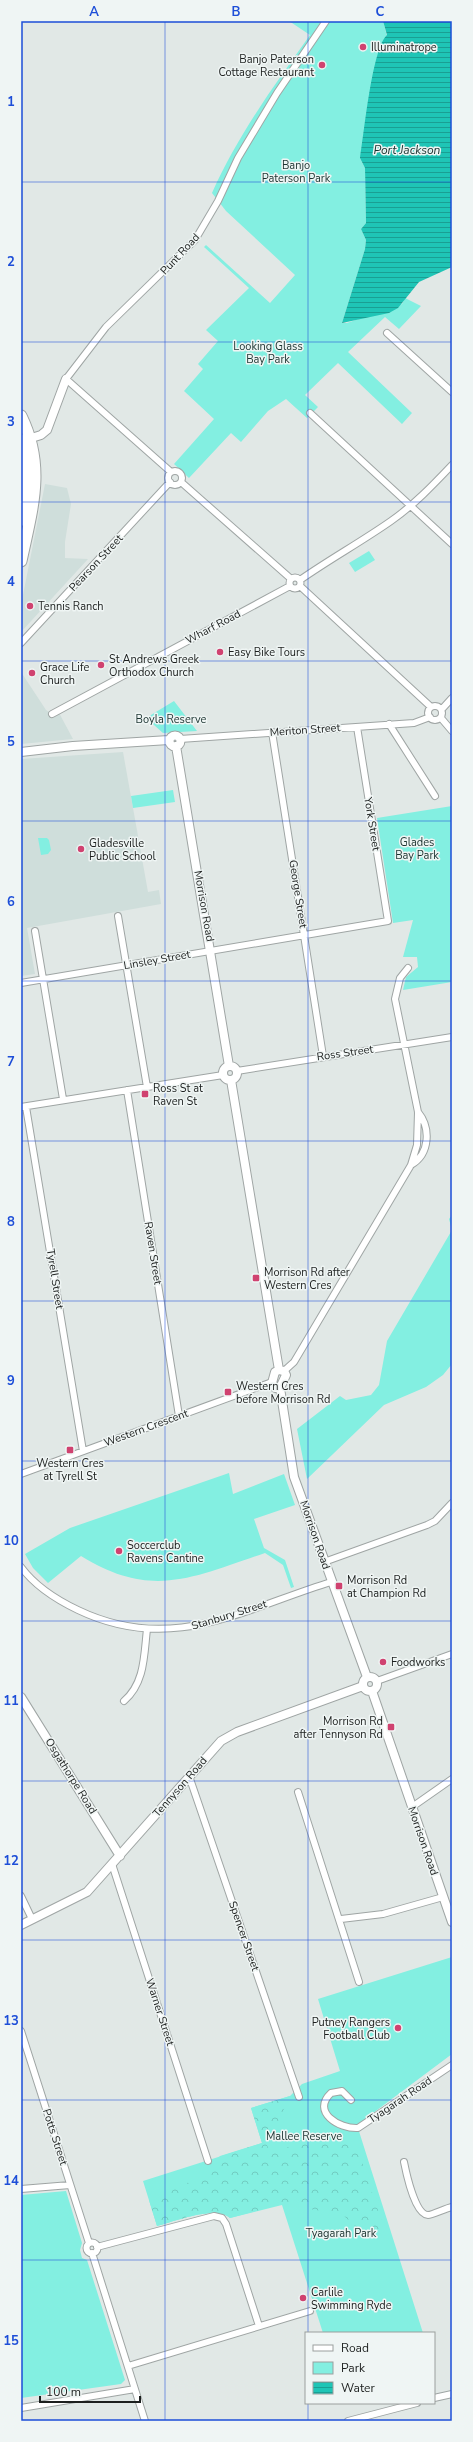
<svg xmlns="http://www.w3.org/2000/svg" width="473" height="2442" viewBox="0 0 473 2442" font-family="'Nunito Sans',sans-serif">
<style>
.built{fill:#cfdedb}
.green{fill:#83efe1}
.forest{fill:url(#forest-crowns)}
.water{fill:url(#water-rules)}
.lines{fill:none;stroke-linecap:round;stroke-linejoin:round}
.street-casing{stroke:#9fa5a4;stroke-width:8}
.secondary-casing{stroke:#9fa5a4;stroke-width:10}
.highway-casing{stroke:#9fa5a4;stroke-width:13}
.street{stroke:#fff;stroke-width:6}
.secondary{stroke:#fff;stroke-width:8}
.highway{stroke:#fff;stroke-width:11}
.grid{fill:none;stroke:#1d4ed8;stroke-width:1;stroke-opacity:0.55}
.poi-dot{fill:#d04270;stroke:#eff5f4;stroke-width:1.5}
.labels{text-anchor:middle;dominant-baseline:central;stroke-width:3;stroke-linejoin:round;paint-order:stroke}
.poi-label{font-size:11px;fill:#1c1f1e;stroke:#eff5f4;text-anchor:start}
.park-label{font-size:11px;fill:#1b3330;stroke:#eff5f4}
.street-label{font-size:11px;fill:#1c1f1e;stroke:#eff5f4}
.water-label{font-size:12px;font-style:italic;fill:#1a3330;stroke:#eff5f4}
.neatline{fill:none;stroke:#1d4ed8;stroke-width:1.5}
.grid-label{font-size:13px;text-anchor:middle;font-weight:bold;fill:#1d4ed8}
</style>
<defs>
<pattern id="forest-crowns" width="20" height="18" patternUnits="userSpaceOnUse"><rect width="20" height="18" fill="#83efe1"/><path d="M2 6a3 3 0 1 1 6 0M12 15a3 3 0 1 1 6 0" fill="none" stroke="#71ccc1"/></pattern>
<pattern id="water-rules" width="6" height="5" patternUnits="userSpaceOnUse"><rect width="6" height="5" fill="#1fc5b6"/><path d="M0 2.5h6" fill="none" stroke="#1a9f93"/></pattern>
</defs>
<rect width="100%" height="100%" fill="#e1e8e6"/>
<path class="built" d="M45 484 67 488 71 504 65 542V558L88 559 21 632V605Z
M21 672 46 710 52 714 58 711 73 739 21 744Z
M123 752 148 892 159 890 161 904 27 928 35 974 21 976V759Z"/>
<path class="green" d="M289 21H383L387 36 360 158 365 168 366 223 361 229 366 240 365 249 342 323H347L402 304 405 298 421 306 399 329 385 317 348 352 412 413 402 424 338 363 305 395 318 407 307 418 286 399 268 411 241 442 231 433 189 478 174 464 214 419 184 391 203 369 198 364 218 341 206 330 249 288 204 247 206 245 270 303 295 275 226 211 212 193C238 135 273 87 310 35Z
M369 551 375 560 355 572 349 563Z
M174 701 197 731 163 733 146 718Z
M173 790 175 802 133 808 131 796Z
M452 806V982L403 990 406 977 418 967 417 957H403L413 920 393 923 377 818Z
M38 838H47L49 840 51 850 48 854 41 855Z
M452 1215V1364L443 1375 426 1387 384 1405 307 1479 297 1429 340 1396 346 1400 371 1395 379 1385 387 1341 452 1230 449 1219Z
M229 1473 233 1494 284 1474 295 1505 254 1519 264 1548 285 1560 294 1587 291 1588 283 1565 265 1553C194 1577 152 1600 81 1556L48 1583 33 1568 25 1554 70 1528Z
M452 1957V2054L357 2125 423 2333H323L282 2205 230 2218C215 2205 176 2221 157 2226L143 2181 262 2143 251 2108 290 2096 302 2084 340 2071 318 1999Z
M66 2191 82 2243 80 2250 82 2258 87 2260 125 2380 121 2384 21 2398V2195Z"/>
<path class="forest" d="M290 2096 267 2145 271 2154 315 2136 355 2141 384 2228 367 2238 343 2215 282 2204 230 2218C216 2205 176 2221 157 2226L149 2200 203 2176 220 2156 262 2143 251 2108Z"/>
<path class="water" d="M383 21H452V267L419 282 398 308 389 313 342 323 365 249 366 240 361 229 366 223 365 168 360 158C364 135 372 48 387 35Z"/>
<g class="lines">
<g class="street-casing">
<path id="street" d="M387 333 452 392
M310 413 452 544
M168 478a7 7 0 1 1 14 0a7 7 0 1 1-14 0Z
M171 472 66 379 106 327 195 240 218 201 238 158 277 93 326 21
M181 482 290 578
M289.5 583a5.5 5.5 0 1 1 11 0a5.5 5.5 0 1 1-11 0Z
M300 580C330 559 361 542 391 521 414 505 433 485 452 465
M300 586 431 707
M21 643 170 482
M428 713a7 7 0 1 1 14 0a7 7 0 1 1-14 0Z
M442 709 452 698
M52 714 290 586
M441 718 452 731
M389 724 435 796
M272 732 323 1056
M180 739 414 723 430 717
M118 916 147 1087
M35 931 63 1099
M21 983 388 921 357 727
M237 1071 452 1037
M127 1090 179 1416
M21 1107 223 1075
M26 1107 83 1451
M411 1165C430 1154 431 1128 418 1112
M284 1371 294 1362 411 1165 417 1145 418 1112 395 999 400 978 408 968
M21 1474 272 1382
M324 1562 427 1525 435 1521 452 1503
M21 1567C35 1586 57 1600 78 1610 172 1655 243 1609 331 1582
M377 1681 452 1654
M124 1701C145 1683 144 1655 147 1629
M189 1776 299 2097
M298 1792 359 1982
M412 1807 452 1779
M112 1864 208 2161
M21 1896 32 1919
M341 1919 383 1914 443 1897
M21 2031 89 2243
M351 2100 342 2091 331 2093C311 2112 339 2129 358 2128L452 2065
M404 2162C406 2172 415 2215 428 2215 432 2215 446 2208 452 2207
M21 2189 70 2185
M86.5 2248a5.5 5.5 0 1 1 11 0a5.5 5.5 0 1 1-11 0Z
M97 2247 214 2216 222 2218 226 2224 259 2326
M92 2253 145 2421
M128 2366 310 2311
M434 2398 452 2394
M21 2408 135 2389
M348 2421 417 2403"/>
</g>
<g class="secondary-casing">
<path id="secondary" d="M25 440 41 435 47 430 66 379
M169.5 741a5.5 5.5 0 1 1 11 0a5.5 5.5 0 1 1-11 0Z
M176 746 229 1066
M21 752 73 746 169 740
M223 1073a7 7 0 1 1 14 0a7 7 0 1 1-14 0Z
M231 1080 279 1370
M279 1370 275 1372 272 1383 275 1388H280
M279 1370 284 1371 286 1375 280 1388
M280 1388 294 1477 367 1677
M363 1684a7 7 0 1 1 14 0a7 7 0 1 1-14 0Z
M372 1691 452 1922
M21 1697 120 1856
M21 1925 87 1892 221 1741 237 1732 363 1686"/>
</g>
<g class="highway-casing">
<path id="highway" d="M21 416C46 467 32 509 21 561
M21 440C29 466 27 494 22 520"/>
</g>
<use href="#street" class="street"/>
<use href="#secondary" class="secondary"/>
<use href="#highway" class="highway"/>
</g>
<path class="grid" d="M165 21V2421M308 21V2333M21 182H452M21 342H452M21 502H452M21 661H452M21 821H452M21 981H452M21 1141H452M21 1301H452M21 1461H452M21 1621H452M21 1781H452M21 1940H452M21 2100H452M21 2260H452M308 2403V2421"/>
<g class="poi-dot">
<circle cx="363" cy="47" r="4"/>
<circle cx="322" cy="65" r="4"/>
<circle cx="30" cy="606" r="4"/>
<circle cx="220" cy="652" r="4"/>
<circle cx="101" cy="665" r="4"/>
<circle cx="32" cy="673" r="4"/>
<circle cx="81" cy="849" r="4"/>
<rect x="141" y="1090" width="8" height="8" rx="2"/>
<rect x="252" y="1274" width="8" height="8" rx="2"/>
<rect x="224" y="1388" width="8" height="8" rx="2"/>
<rect x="66" y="1446" width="8" height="8" rx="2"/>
<circle cx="119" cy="1551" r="4"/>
<rect x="335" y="1582" width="8" height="8" rx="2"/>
<circle cx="383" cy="1662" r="4"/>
<rect x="387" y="1723" width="8" height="8" rx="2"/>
<circle cx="398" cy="2028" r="4"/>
<circle cx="303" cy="2298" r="4"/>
</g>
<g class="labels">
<g class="poi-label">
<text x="371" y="47">Illuminatrope</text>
<text x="314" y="59" text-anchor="end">Banjo Paterson<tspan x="314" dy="13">Cottage Restaurant</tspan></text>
<text x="38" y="606">Tennis Ranch</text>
<text x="228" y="652">Easy Bike Tours</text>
<text x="109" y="659">St Andrews Greek<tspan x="109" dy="13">Orthodox Church</tspan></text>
<text x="40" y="667">Grace Life<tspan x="40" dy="13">Church</tspan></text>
<text x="89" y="843">Gladesville<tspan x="89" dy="13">Public School</tspan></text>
<text x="153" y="1088">Ross St at<tspan x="153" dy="13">Raven St</tspan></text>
<text x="264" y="1272">Morrison Rd after<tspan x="264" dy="13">Western Cres</tspan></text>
<text x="236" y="1386">Western Cres<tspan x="236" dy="13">before Morrison Rd</tspan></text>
<text x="70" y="1463" text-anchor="middle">Western Cres<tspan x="70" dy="13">at Tyrell St</tspan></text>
<text x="127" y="1545">Soccerclub<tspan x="127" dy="13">Ravens Cantine</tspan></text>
<text x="347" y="1580">Morrison Rd<tspan x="347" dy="13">at Champion Rd</tspan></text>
<text x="391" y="1662">Foodworks</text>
<text x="383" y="1721" text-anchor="end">Morrison Rd<tspan x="383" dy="13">after Tennyson Rd</tspan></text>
<text x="390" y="2022" text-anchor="end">Putney Rangers<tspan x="390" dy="13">Football Club</tspan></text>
<text x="311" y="2292">Carlile<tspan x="311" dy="13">Swimming Ryde</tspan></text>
</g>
<g class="park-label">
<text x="296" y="165">Banjo<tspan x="296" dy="13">Paterson Park</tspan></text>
<text x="268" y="346">Looking Glass<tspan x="268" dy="13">Bay Park</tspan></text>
<text x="171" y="719">Boyla Reserve</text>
<text x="417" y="842">Glades<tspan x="417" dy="13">Bay Park</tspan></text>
<text x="304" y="2136">Mallee Reserve</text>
<text x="341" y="2233">Tyagarah Park</text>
</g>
<g class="street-label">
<text transform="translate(180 254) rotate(-47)">Punt Road</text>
<text transform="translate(96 563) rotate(-47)">Pearson Street</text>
<text transform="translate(213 627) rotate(-28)">Wharf Road</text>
<text transform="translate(305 730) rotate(-4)">Meriton Street</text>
<text transform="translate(372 824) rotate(81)">York Street</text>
<text transform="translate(298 894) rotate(81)">George Street</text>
<text transform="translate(204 906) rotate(80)">Morrison Road</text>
<text transform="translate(157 960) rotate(-10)">Linsley Street</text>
<text transform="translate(345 1053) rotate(-8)">Ross Street</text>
<text transform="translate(153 1253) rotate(81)">Raven Street</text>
<text transform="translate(55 1279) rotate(81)">Tyrell Street</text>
<text transform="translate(146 1428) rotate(-20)">Western Crescent</text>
<text transform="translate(315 1535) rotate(71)">Morrison Road</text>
<text transform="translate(229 1615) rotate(-17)">Stanbury Street</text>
<text transform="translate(71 1776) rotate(58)">Osgathorpe Road</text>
<text transform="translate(180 1787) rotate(-49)">Tennyson Road</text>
<text transform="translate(423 1841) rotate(71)">Morrison Road</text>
<text transform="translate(244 1936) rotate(71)">Spencer Street</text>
<text transform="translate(160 2012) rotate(72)">Warner Street</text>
<text transform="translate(400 2100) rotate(-34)">Tyagarah Road</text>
<text transform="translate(55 2137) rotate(72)">Potts Street</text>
</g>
<g class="water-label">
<text x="407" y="150">Port Jackson</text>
</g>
</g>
<rect width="473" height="2442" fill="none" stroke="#eff5f4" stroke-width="44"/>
<rect x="305" y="2332" width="130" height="72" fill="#eff5f4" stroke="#9b9f9e"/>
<rect x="313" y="2345" width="20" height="6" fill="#ffffff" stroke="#9b9f9e"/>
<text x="341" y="2352" font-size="12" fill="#1c1f1e">Road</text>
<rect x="313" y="2362" width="20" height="12" fill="#83efe1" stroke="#9b9f9e"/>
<text x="341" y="2372" font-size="12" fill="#1c1f1e">Park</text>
<rect x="313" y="2382" width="20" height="12" fill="url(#water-rules)" stroke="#9b9f9e"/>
<text x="341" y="2392" font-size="12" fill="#1c1f1e">Water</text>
<path d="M40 2396v6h100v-6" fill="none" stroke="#1c1f1e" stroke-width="2"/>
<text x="46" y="2396" font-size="12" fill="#1c1f1e" stroke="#eff5f4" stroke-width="3" paint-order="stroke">100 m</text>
<rect x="22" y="22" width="429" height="2398" class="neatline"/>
<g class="grid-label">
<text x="94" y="16">A</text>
<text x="236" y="16">B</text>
<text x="380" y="16">C</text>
<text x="11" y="106">1</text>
<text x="11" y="266">2</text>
<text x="11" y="426">3</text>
<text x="11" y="586">4</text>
<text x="11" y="746">5</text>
<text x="11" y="906">6</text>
<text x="11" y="1066">7</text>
<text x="11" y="1226">8</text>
<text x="11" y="1385">9</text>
<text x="11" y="1545">10</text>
<text x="11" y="1705">11</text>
<text x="11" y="1865">12</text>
<text x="11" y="2025">13</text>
<text x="11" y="2185">14</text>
<text x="11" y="2345">15</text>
</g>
</svg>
